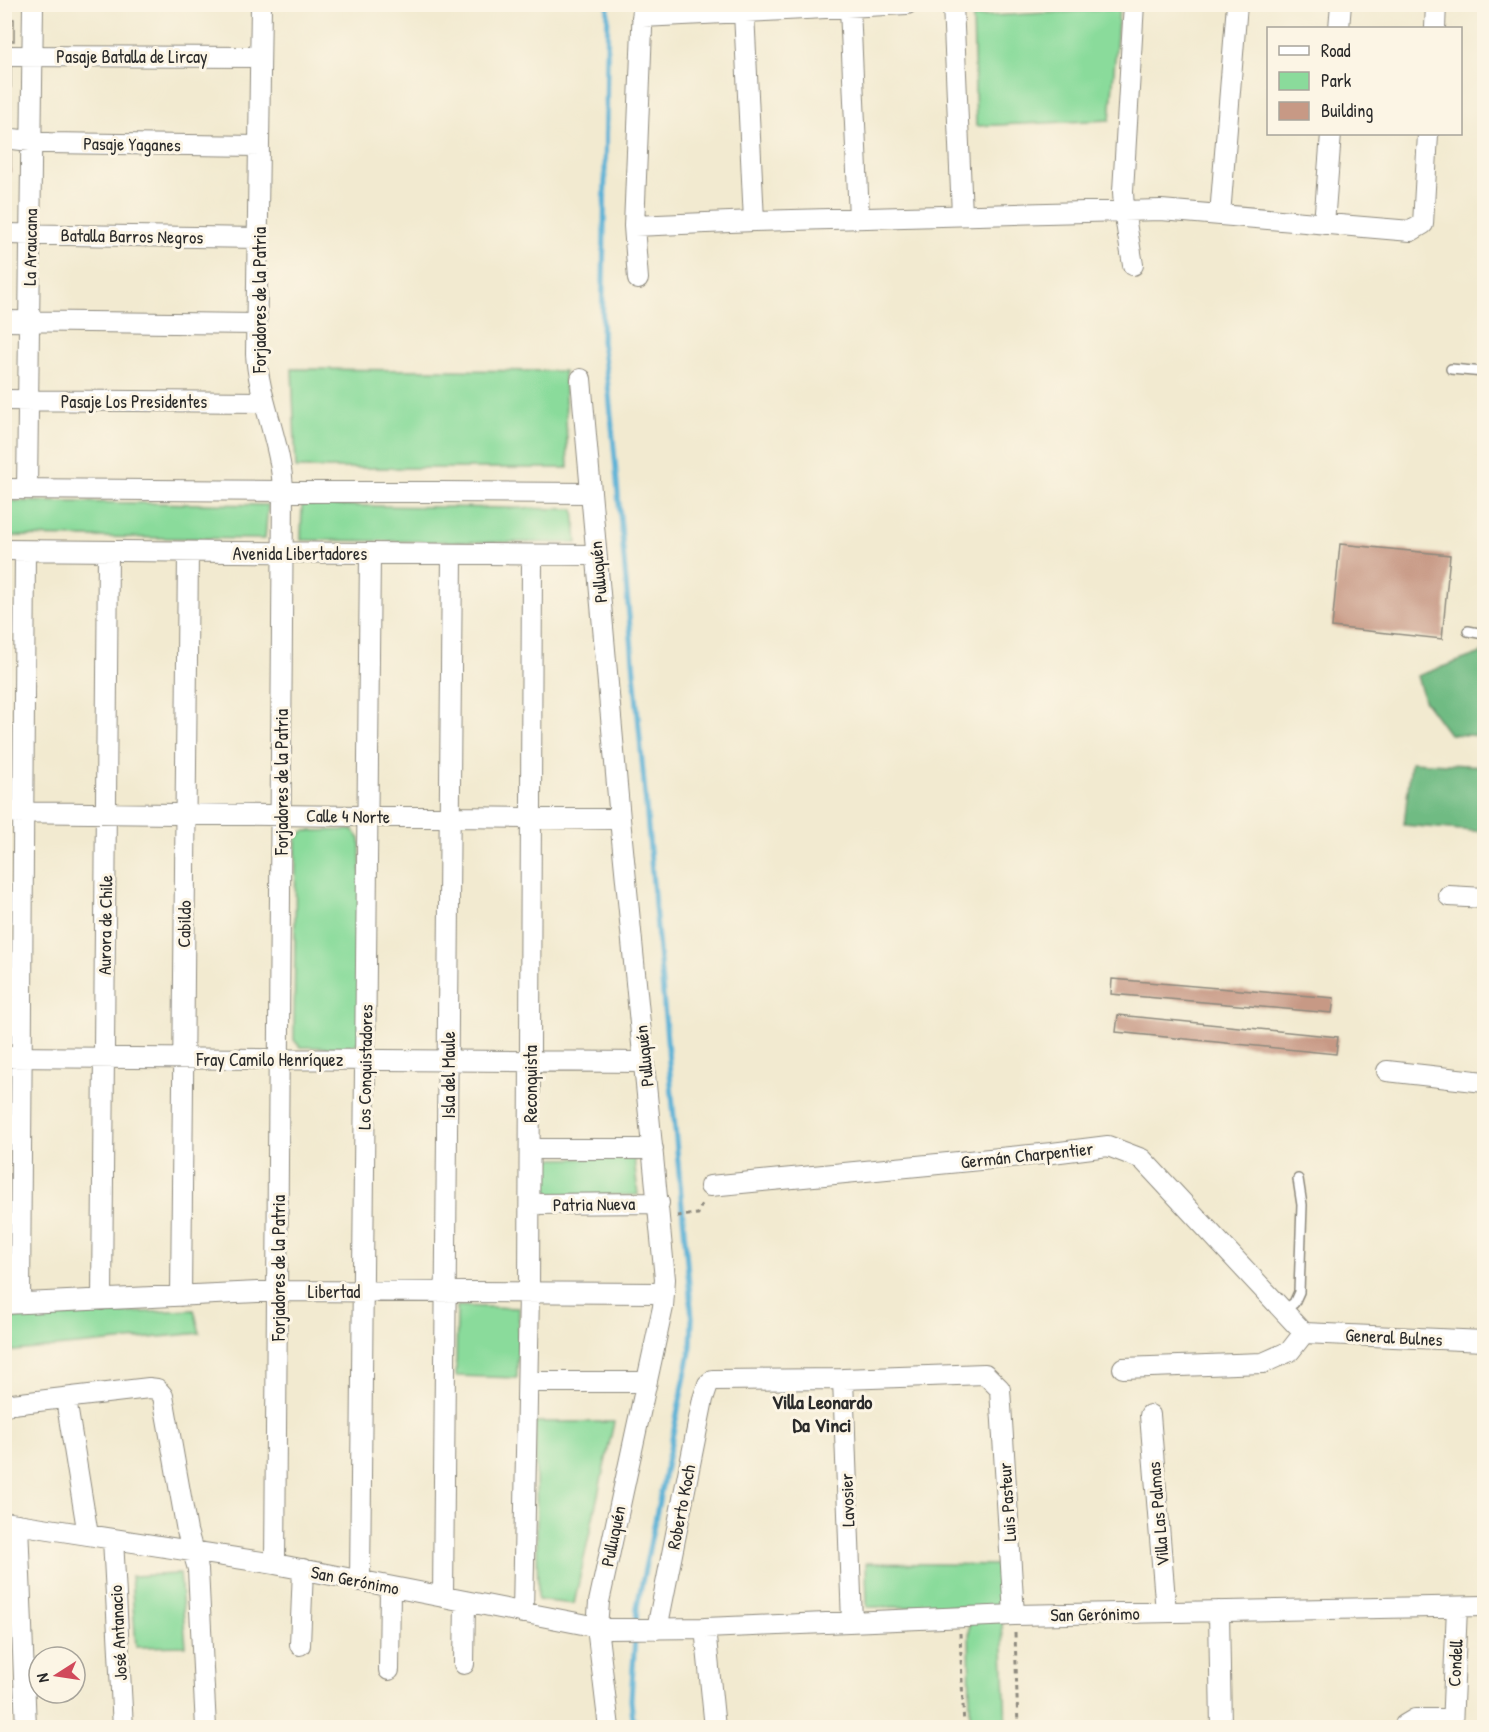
<svg xmlns="http://www.w3.org/2000/svg" width="1489" height="1732" viewBox="0 0 1489 1732" font-family="'Patrick Hand',sans-serif">
<style>
.green{fill:#8adb9b;stroke:#5a8363;stroke-width:1.5}
.forest{fill:#6fbb83;stroke:#4d7357;stroke-width:1.5}
.lines{fill:none;stroke-linecap:round;stroke-linejoin:round}
.stream{stroke:#59b1d6;stroke-width:5}
.building{fill:#c79985}
.service-casing{stroke:#8e8a7e;stroke-width:12}
.minor-casing{stroke:#8e8a7e;stroke-width:22}
.path{stroke:#8e8a7e;stroke-width:3;stroke-dasharray:4.5 4.5;stroke-linecap:butt}
.service{stroke:#fff;stroke-width:9}
.minor{stroke:#fff;stroke-width:20}
.labels{text-anchor:middle;dominant-baseline:central;stroke-width:6;stroke-linejoin:round;paint-order:stroke}
.street-label{font-size:18px;fill:#2b2b2b;stroke:#fcf5e5}
.neighbourhood-label{font-size:20px;font-weight:bold;fill:#2b2b2b;stroke:#fcf5e5}
</style>
<rect width="100%" height="100%" fill="#fcf5e5"/>
<filter id="ink" filterUnits="userSpaceOnUse"><feTurbulence type="fractalNoise" baseFrequency=".0167" numOctaves="2"/><feDisplacementMap in="SourceGraphic" scale="12" xChannelSelector="R" yChannelSelector="G"/><feConvolveMatrix kernelMatrix="1 2 1 2 8 2 1 2 1" color-interpolation-filters="sRGB"/></filter>
<filter id="wash" filterUnits="userSpaceOnUse"><feTurbulence type="fractalNoise" baseFrequency=".008" numOctaves="4" result="noise"/><feDisplacementMap in="SourceGraphic" scale="24" xChannelSelector="R" yChannelSelector="G"/><feGaussianBlur stdDeviation="1.35" result="paint"/><feColorMatrix in="noise" values="0 0 0 0 0 0 0 0 0 0 0 0 0 0 0 0 0 1.4 0 .05"/><feComposite in="paint" operator="in"/></filter>
<g filter="url(#wash)">
<rect width="100%" height="100%" fill="#f2ead0"/>
<path class="green" d="M1119 9 1110 120 976 126 973 17Z
M292 369 564 371 568 468H296Z
M5 501 268 505 265 539 5 536Z
M302 505 574 509 577 543 301 540Z
M353 830 360 839 362 1040 349 1048 300 1047 294 1040 296 839 304 831Z
M634 1158 638 1195 541 1196 540 1159Z
M457 1306 519 1308 517 1378 456 1376Z
M194 1310 200 1333 5 1352V1318Z
M535 1422H614L574 1604 538 1600Z
M866 1563 1000 1565 1006 1727H970L969 1607H867Z
M180 1574 186 1646 136 1647 131 1576Z"/>
<path class="forest" d="M1484 652V736L1449 734 1424 700 1417 676Z
M1411 762 1484 766V832L1404 825Z"/>
<g class="lines">
<path class="stream" d="M608 4 602 342 609 393 692 1318 691 1347 637 1607 631 1700 634 1728"/>
</g>
<g id="blocks">
<path class="building" d="M4 19H14V41H4Z
M4 67H11V87L4 88Z
M4 100H11V122H4Z
M5 152H11V173H5Z
M4 187H10V208H4Z
M4 254H9V267H4Z
M4 271H9V302H4Z
M1340 544 1450 555 1442 639 1332 627Z
M1112 979 1334 998 1332 1013 1111 994Z
M1118 1015 1338 1037 1336 1054 1116 1032Z"/>
</g>
</g>
<g filter="url(#ink)">
<use href="#blocks" fill-opacity="0" stroke="#8e8a7e" stroke-width="1.5"/>
<g class="lines">
<g class="service-casing">
<path id="service" d="M1451 369 1484 372
M1468 631 1484 634
M1284 1310 1294 1303 1299 1292 1302 1205 1298 1179"/>
</g>
<g class="minor-casing">
<path id="minor" d="M261 4 256 354C259 401 282 445 283 491L275 1564
M953 4 962 215
M850 7 859 218
M744 12 754 221
M642 17 907 4
M1339 28 1341 4
M1435 28 1436 4
M4 56 260 57
M4 138 48 143 259 146
M1220 215 1237 4
M1324 224 1331 134
M634 226 754 221 1161 210 1411 231 1423 224 1428 134
M4 234 259 238
M1133 265 1124 211 1123 191 1134 4
M638 279 634 226 643 4
M4 321 257 324
M581 379 620 819 665 1279 663 1307 599 1602 597 1627 609 1728
M4 400 264 402
M4 489 591 493
M27 489 33 4
M4 550 596 555
M4 812 620 819
M1449 896 1484 898
M4 1057 644 1062
M1387 1071 1484 1082
M530 1149H653
M710 1186 1052 1153 1108 1146 1142 1159 1304 1333
M530 1204 659 1203
M181 1296 188 552
M102 1300 108 551
M20 1303 25 551
M4 1304 278 1291 664 1293
M1304 1333 1484 1341
M1123 1368 1263 1363 1290 1351 1304 1333
M843 1379 852 1622
M528 1382H646
M66 1399 88 1535
M4 1405 149 1388 157 1389 163 1396 187 1531 198 1569 206 1728
M1150 1415 1166 1612
M4 1522 275 1564 608 1629 705 1628 1014 1615 1484 1606
M18 1524 26 1728
M113 1539 123 1728
M360 1581 370 553
M443 1597 452 554
M1219 1611 1221 1728
M523 1613 529 1293 532 555
M705 1628 715 1728
M657 1629 703 1399 708 1384 713 1380 843 1379 985 1374 1000 1389 1014 1615
M300 1645 303 1569
M464 1664 465 1601
M389 1670 390 1587
M1405 1728V1725L1415 1719H1452
M1452 1728 1457 1607"/>
</g>
<path class="path" d="M677 1216 698 1214 703 1201
M960 1633 964 1728
M1015 1633 1018 1728"/>
<use href="#service" class="service"/>
<use href="#minor" class="minor"/>
</g>
</g>
<g class="labels">
<g class="street-label">
<text x="132" y="56">Pasaje Batalla de Lircay</text>
<text transform="translate(132 144) rotate(1)">Pasaje Yaganes</text>
<text transform="translate(132 236) rotate(1)">Batalla Barros Negros</text>
<text transform="translate(30 247) rotate(-89)">La Araucana</text>
<text transform="translate(259 300) rotate(-90)">Forjadores de la Patria</text>
<text x="134" y="401">Pasaje Los Presidentes</text>
<text x="300" y="553">Avenida Libertadores</text>
<text transform="translate(598 572) rotate(-95)">Pulluquén</text>
<text transform="translate(281 782) rotate(-90)">Forjadores de la Patria</text>
<text transform="translate(348 816) rotate(1)">Calle 4 Norte</text>
<text transform="translate(184 924) rotate(-89)">Cabildo</text>
<text transform="translate(105 925) rotate(-89)">Aurora de Chile</text>
<text transform="translate(644 1056) rotate(-96)">Pulluquén</text>
<text x="270" y="1059">Fray Camilo Henríquez</text>
<text transform="translate(365 1067) rotate(-89)">Los Conquistadores</text>
<text transform="translate(448 1075) rotate(-90)">Isla del Maule</text>
<text transform="translate(530 1084) rotate(-90)">Reconquista</text>
<text transform="translate(1027 1155) rotate(-6)">Germán Charpentier</text>
<text transform="translate(594 1204) rotate(-1)">Patria Nueva</text>
<text transform="translate(278 1268) rotate(-90)">Forjadores de la Patria</text>
<text x="334" y="1291">Libertad</text>
<text transform="translate(1394 1337) rotate(3)">General Bulnes</text>
<text transform="translate(847 1500) rotate(-92)">Lavosier</text>
<text transform="translate(1007 1502) rotate(-94)">Luis Pasteur</text>
<text transform="translate(681 1507) rotate(-79)">Roberto Koch</text>
<text transform="translate(1158 1514) rotate(-95)">Villa Las Palmas</text>
<text transform="translate(613 1536) rotate(-78)">Pulluquén</text>
<text transform="translate(355 1580) rotate(11)">San Gerónimo</text>
<text transform="translate(1095 1614) rotate(-1)">San Gerónimo</text>
<text transform="translate(118 1633) rotate(-93)">José Antanacio</text>
<text transform="translate(1455 1663) rotate(-87)">Condell</text>
</g>
<g class="neighbourhood-label">
<text x="822" y="1401">Villa Leonardo<tspan x="822" dy="23">Da Vinci</tspan></text>
</g>
</g>
<rect width="1489" height="1732" fill="none" stroke="#fcf5e5" stroke-width="24"/>
<rect x="1267" y="27" width="195" height="108" fill="#fcf5e5" stroke="#a8a49b" stroke-width="1.5"/>
<rect x="1279" y="46" width="30" height="9" fill="#ffffff" stroke="#a8a49b" stroke-width="1.5"/>
<text x="1321" y="57" font-size="18" fill="#2b2b2b">Road</text>
<rect x="1279" y="72" width="30" height="18" fill="#8adb9b" stroke="#a8a49b" stroke-width="1.5"/>
<text x="1321" y="87" font-size="18" fill="#2b2b2b">Park</text>
<rect x="1279" y="102" width="30" height="18" fill="#c79985" stroke="#a8a49b" stroke-width="1.5"/>
<text x="1321" y="117" font-size="18" fill="#2b2b2b">Building</text>
<g transform="translate(57 1675) rotate(258)"><circle r="28" fill="#fcf5e5" stroke="#a8a49b" stroke-width="1.5"/>
<path d="M0-4.5L10 22L0 15L-10 22Z" fill="#d1495b"/>
<text y="-9" font-size="16" font-weight="bold" text-anchor="middle" fill="#2b2b2b">N</text>
</g>
</svg>
